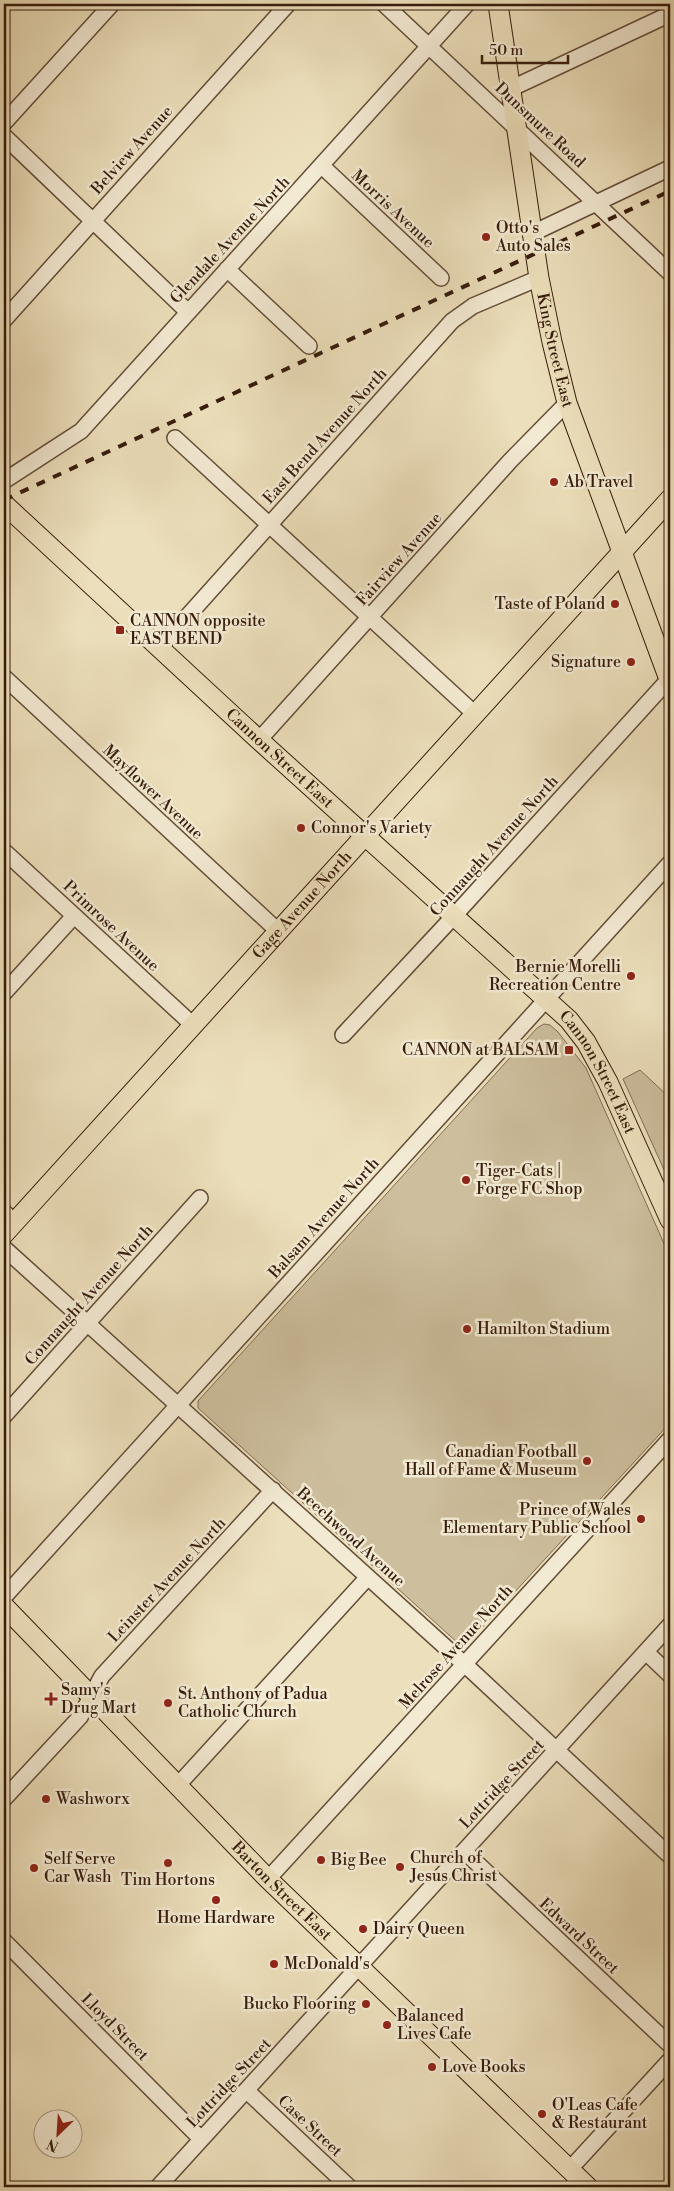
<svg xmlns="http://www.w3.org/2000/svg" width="674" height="2191" viewBox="0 0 674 2191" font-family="'Libre Bodoni',serif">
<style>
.green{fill:#cdbe9d;stroke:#826d54}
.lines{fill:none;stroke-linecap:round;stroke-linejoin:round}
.minor-casing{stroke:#644d38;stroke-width:18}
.major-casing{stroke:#371c0c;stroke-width:21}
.minor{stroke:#f3ead3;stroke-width:15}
.major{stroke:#ecdfbb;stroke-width:19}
.rail{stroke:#371c0c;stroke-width:4;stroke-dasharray:9 9;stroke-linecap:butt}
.poi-dot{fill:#8f2418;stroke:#f3ead3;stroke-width:2}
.labels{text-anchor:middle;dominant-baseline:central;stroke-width:5;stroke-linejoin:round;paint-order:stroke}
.street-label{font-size:16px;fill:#371c0c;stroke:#f3ead3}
.poi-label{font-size:16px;fill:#371c0c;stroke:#f3ead3;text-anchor:start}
</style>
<rect width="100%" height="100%" fill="#ecdfbb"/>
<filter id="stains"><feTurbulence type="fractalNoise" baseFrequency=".004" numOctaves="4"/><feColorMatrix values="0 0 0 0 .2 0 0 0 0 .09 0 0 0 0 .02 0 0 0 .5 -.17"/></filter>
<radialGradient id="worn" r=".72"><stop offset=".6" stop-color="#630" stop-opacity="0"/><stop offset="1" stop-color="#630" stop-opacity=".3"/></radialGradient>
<path class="green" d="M544 1024 550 1025 558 1032 586 1068 670 1257V1423L467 1644H459L198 1408V1401L537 1028Z
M640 1070 670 1098V1183L623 1079Z"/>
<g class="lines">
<g class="minor-casing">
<path id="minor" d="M384 4 670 273
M510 89 670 14
M4 123 112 4
M4 136 188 312
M322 166 441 278
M533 233 670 168
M227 269 309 346
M4 320 288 4
M175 438 476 715
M4 481 81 431 467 4
M159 648 452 321 473 306 539 278
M4 677 279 932
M259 740 510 461 567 403
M4 851 194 1026
M4 993 74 916
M343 1035 454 916 670 678
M4 1212 14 1222
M4 1248 473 1672 670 1856
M4 1416 200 1198
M4 1597 670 863
M646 1652 670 1675
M178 1785 368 1577
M4 1799 80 1717 102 1676 273 1490
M464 1851 670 2045
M268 1879 670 1439
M4 1941 201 2139
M247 2091 349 2187
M569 2170 670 2060
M158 2187 670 1625"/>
</g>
<g class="major-casing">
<g id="major">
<path id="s1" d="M498 4 539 278 552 342 567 403 670 682"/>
<path id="s2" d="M4 504 259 740 569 1020 586 1042 608 1082 670 1220"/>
<path id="s3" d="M4 1234 670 499"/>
<path id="s4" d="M4 1606 268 1879 588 2187"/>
</g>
</g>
<use href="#minor" class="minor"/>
<use href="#major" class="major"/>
<path class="rail" d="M4 500 670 191"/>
</g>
<g class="poi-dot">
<circle cx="486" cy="237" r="5"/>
<circle cx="554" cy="482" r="5"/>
<circle cx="615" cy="604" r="5"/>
<rect x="115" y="625" width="10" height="10" rx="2.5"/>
<circle cx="631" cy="662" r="5"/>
<circle cx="301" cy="828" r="5"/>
<circle cx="631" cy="976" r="5"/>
<rect x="564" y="1045" width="10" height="10" rx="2.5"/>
<circle cx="466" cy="1180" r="5"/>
<circle cx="467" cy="1329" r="5"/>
<circle cx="587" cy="1461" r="5"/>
<circle cx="641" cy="1519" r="5"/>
<path d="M48.5 1691.5h5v5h5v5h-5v5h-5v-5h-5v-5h5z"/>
<circle cx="168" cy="1703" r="5"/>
<circle cx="46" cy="1799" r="5"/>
<circle cx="321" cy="1860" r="5"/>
<circle cx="168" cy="1863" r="5"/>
<circle cx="400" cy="1867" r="5"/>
<circle cx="34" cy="1868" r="5"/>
<circle cx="216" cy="1900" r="5"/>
<circle cx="363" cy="1929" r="5"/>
<circle cx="274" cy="1964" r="5"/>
<circle cx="366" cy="2004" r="5"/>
<circle cx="387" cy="2025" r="5"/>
<circle cx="432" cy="2067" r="5"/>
<circle cx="542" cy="2114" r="5"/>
</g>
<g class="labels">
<g class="street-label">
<text transform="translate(540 125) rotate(43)">Dunsmure Road</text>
<text transform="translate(132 150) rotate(-48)">Belview Avenue</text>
<text transform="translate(393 209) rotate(43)">Morris Avenue</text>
<text transform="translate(230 240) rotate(-47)">Glendale Avenue North</text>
<text stroke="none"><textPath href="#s1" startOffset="351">King Street East</textPath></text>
<text transform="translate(325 436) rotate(-48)">East Bend Avenue North</text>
<text transform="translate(399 559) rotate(-48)">Fairview Avenue</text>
<text stroke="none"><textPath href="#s2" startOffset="375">Cannon Street East</textPath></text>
<text transform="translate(153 792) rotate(43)">Mayflower Avenue</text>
<text transform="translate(494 846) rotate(-48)">Connaught Avenue North</text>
<text stroke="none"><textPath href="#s3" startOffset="444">Gage Avenue North</textPath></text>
<text transform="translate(111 926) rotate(43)">Primrose Avenue</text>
<text stroke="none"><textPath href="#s2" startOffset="825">Cannon Street East</textPath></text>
<text transform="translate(324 1218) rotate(-48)">Balsam Avenue North</text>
<text transform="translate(89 1295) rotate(-48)">Connaught Avenue North</text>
<text transform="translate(351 1537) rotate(42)">Beechwood Avenue</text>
<text transform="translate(167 1580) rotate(-47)">Leinster Avenue North</text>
<text transform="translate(456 1647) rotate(-48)">Melrose Avenue North</text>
<text transform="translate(502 1784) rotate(-47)">Lottridge Street</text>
<text stroke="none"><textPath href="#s4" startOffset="398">Barton Street East</textPath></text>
<text transform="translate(579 1936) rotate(43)">Edward Street</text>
<text transform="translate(115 2027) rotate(45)">Lloyd Street</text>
<text transform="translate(229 2083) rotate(-47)">Lottridge Street</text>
<text transform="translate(310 2126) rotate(43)">Case Street</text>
</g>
<g class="poi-label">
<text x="496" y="228">Otto's<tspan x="496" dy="18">Auto Sales</tspan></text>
<text x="564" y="482">Ab Travel</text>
<text x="605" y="604" text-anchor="end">Taste of Poland</text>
<text x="130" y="621">CANNON opposite<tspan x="130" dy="18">EAST BEND</tspan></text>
<text x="621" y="662" text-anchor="end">Signature</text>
<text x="311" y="828">Connor's Variety</text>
<text x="621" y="967" text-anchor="end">Bernie Morelli<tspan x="621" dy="18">Recreation Centre</tspan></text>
<text x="559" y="1050" text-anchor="end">CANNON at BALSAM</text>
<text x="476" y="1171">Tiger-Cats |<tspan x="476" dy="18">Forge FC Shop</tspan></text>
<text x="477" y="1329">Hamilton Stadium</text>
<text x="577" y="1452" text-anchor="end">Canadian Football<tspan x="577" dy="18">Hall of Fame &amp; Museum</tspan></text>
<text x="631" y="1510" text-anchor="end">Prince of Wales<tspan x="631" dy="18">Elementary Public School</tspan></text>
<text x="61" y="1690">Samy's<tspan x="61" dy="18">Drug Mart</tspan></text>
<text x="178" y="1694">St. Anthony of Padua<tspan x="178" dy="18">Catholic Church</tspan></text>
<text x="56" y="1799">Washworx</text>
<text x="410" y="1858">Church of<tspan x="410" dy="18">Jesus Christ</tspan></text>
<text x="44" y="1859">Self Serve<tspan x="44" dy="18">Car Wash</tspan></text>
<text x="331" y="1860">Big Bee</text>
<text x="168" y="1880" text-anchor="middle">Tim Hortons</text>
<text x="216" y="1918" text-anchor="middle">Home Hardware</text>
<text x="373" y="1929">Dairy Queen</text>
<text x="284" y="1964">McDonald's</text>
<text x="356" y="2004" text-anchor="end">Bucko Flooring</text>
<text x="397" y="2016">Balanced<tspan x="397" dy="18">Lives Cafe</tspan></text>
<text x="442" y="2067">Love Books</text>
<text x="552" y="2105">O'Leas Cafe<tspan x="552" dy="18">&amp; Restaurant</tspan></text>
</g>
</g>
<rect width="674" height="2191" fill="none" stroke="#ecdfbb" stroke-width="20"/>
<rect x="5" y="5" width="664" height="2181" fill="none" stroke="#371c0c" stroke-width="2.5"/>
<rect x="10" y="10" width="654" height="2171" fill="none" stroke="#371c0c"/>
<g transform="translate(58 2134) rotate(205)"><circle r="24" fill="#f3ead3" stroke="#a89883"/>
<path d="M0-4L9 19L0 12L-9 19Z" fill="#8f2418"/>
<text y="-8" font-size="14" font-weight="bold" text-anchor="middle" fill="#371c0c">N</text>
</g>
<path d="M482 55v8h86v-8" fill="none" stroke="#371c0c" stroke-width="2.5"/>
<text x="489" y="55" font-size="15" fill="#371c0c" stroke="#f3ead3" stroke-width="4" paint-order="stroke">50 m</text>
<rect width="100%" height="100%" filter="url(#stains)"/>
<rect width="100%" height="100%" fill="url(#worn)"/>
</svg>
